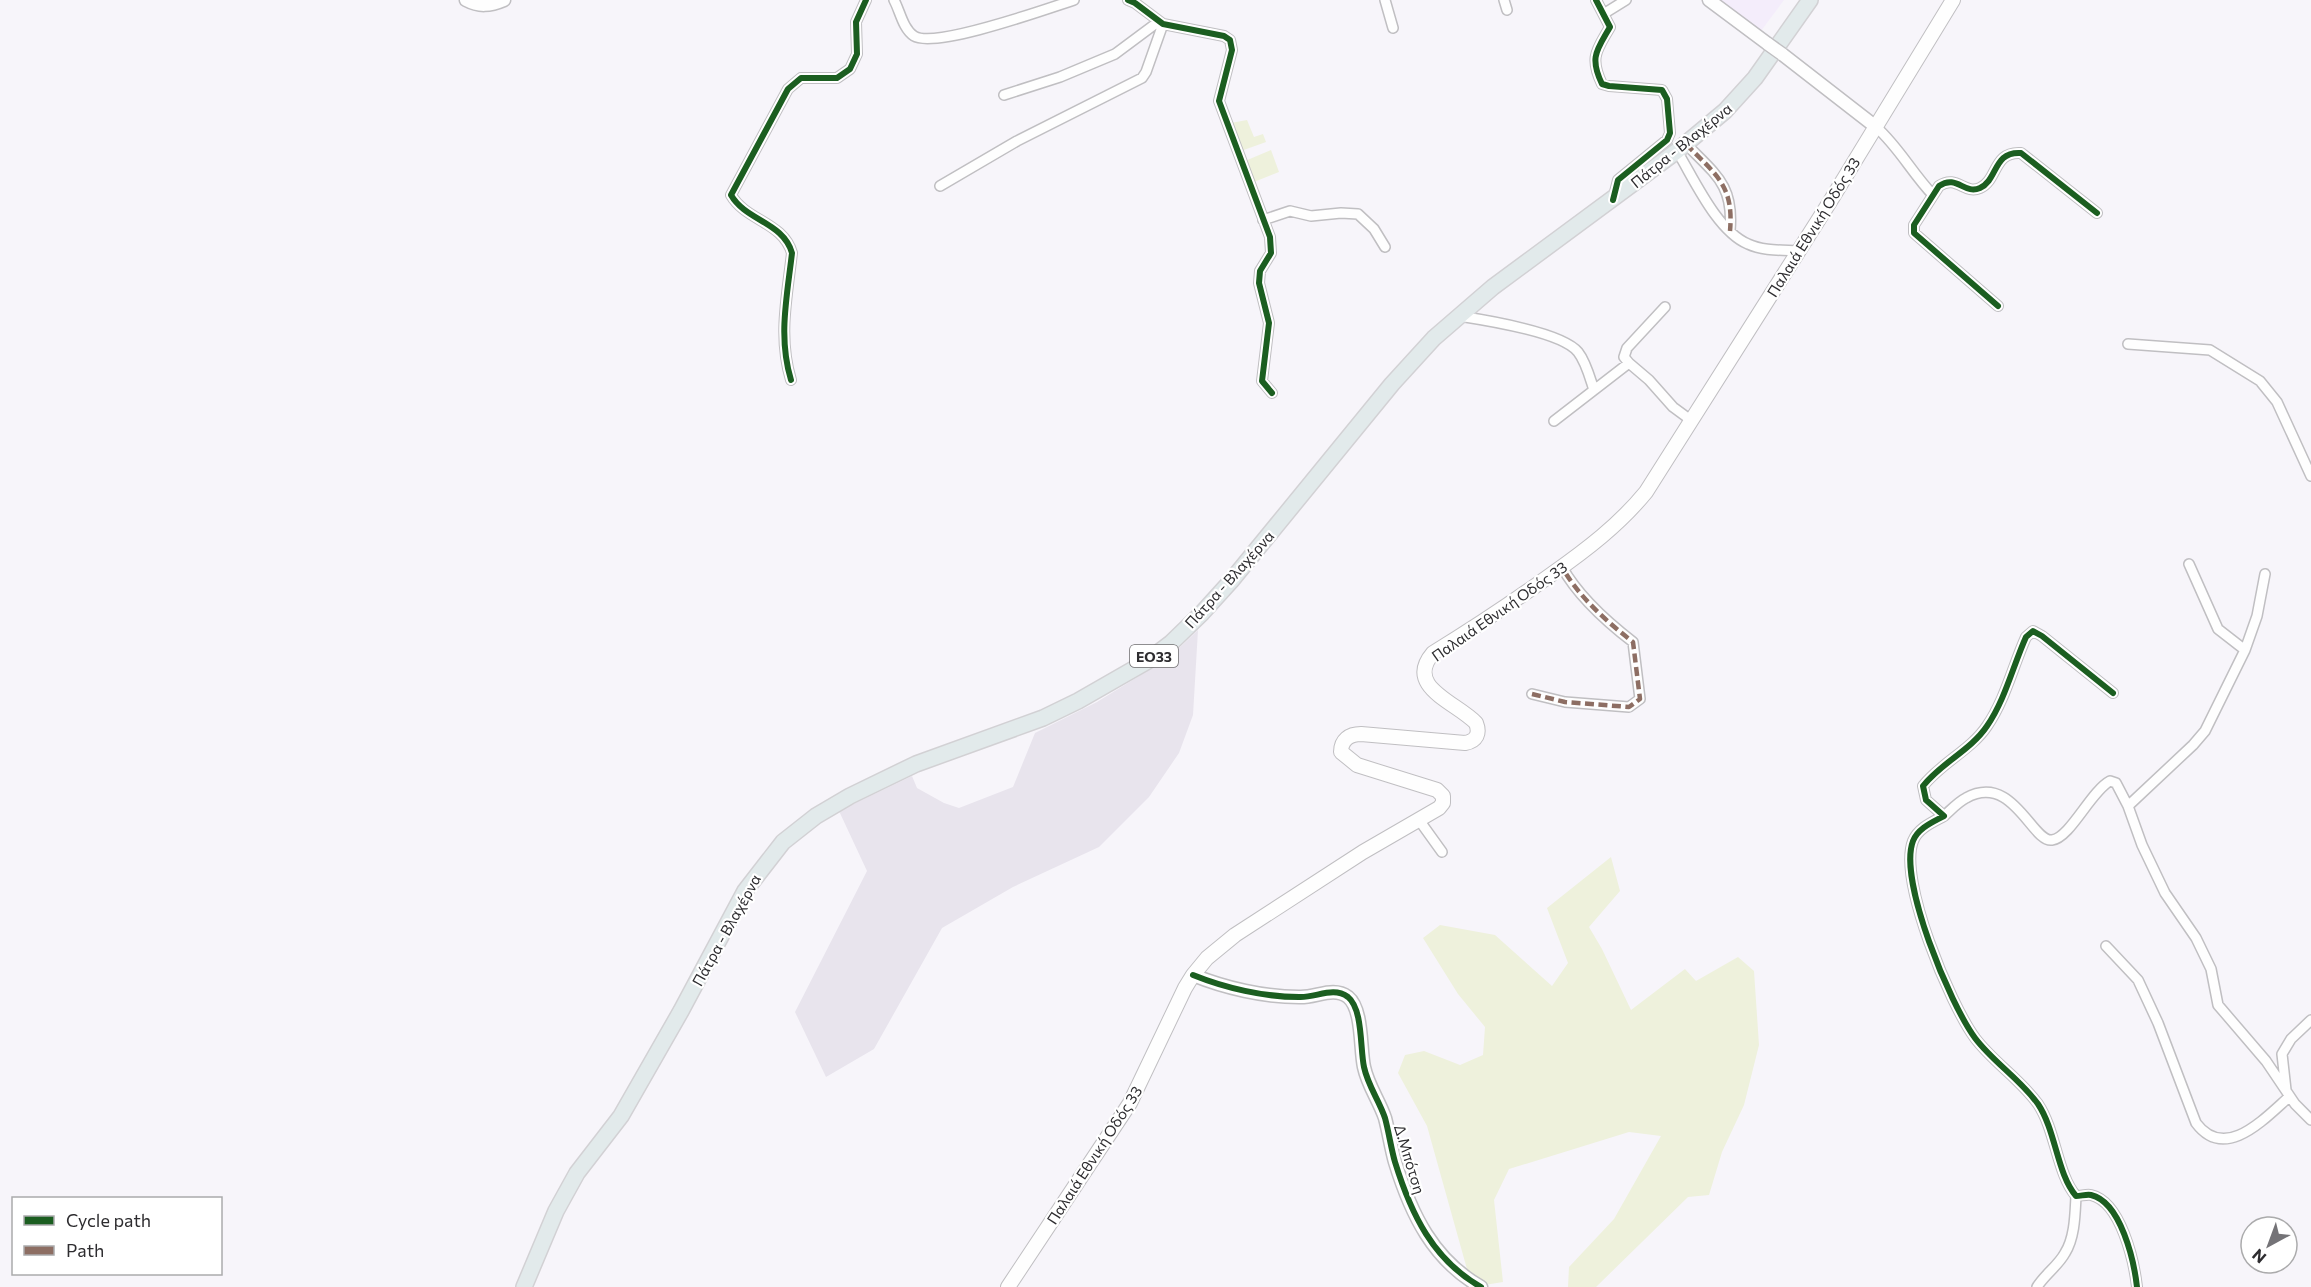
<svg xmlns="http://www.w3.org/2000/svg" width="2311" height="1287" viewBox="0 0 2311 1287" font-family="Commissioner,sans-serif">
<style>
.built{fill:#e8e4ed}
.education{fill:#f4edfb}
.green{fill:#eef1dc}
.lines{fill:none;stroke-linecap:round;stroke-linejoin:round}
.minor-casing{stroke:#c0bfc2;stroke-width:12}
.tertiary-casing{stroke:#c0bfc2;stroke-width:15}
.secondary-casing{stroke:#c0bfc2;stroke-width:16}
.primary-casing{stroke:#d2d1d4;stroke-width:18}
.minor{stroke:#fefefe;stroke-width:9}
.tertiary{stroke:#fefefe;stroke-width:12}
.secondary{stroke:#fefefe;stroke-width:14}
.primary{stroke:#e2eaeb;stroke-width:15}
.tertiary-bridge-casing{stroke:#c0bfc2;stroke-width:15;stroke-linecap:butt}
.tertiary-bridge{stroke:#fefefe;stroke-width:12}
.quiet{stroke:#8d6e63;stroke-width:4.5;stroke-dasharray:9 4.5;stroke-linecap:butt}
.cycleway-casing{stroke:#fff;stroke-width:10}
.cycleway{stroke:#1b5e20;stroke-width:6}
.labels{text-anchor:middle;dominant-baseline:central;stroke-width:4.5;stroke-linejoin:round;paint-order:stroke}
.shield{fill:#fff;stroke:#6d6c6e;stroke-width:1.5}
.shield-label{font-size:14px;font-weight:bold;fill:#2e2d30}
.street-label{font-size:15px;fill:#2e2d30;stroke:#fff}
</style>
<rect width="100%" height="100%" fill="#f7f5fa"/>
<path class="built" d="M1198 630 1193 715 1179 753 1149 797 1099 847 1013 887 942 928 874 1049 826 1077 795 1012 867 871 839 811 912 776 917 788 944 803 959 808 1013 787 1035 733 1097 702 1144 673 1174 653Z"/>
<path class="education" d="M1718 0H1784L1761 31Z"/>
<path class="green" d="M1247 120 1254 137 1263 134 1266 142 1241 151 1231 123Z
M1271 150 1279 172 1254 182 1245 161Z
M1611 857 1620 891 1589 927 1602 949 1631 1010 1685 969 1696 981 1738 957 1754 971 1759 1045 1744 1105 1722 1152 1709 1195 1688 1197 1596 1287H1568L1569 1267 1614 1219 1661 1136 1629 1132 1509 1169 1494 1200 1503 1282 1472 1287 1427 1126 1398 1073 1405 1055 1424 1051 1460 1065 1483 1055 1485 1027 1458 994 1423 938 1440 925 1495 935 1552 986 1568 963 1547 908Z"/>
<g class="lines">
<g class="minor-casing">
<path id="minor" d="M894 0C900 11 903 29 914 36 935 49 1046 9 1074 0
M1128 0 1135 3 1163 24 1224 36 1230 40 1232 50 1219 101 1270 237 1271 253 1260 271 1259 283 1269 323 1262 381 1272 393
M1385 0 1393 28
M1504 0 1507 10
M1596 0 1610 27C1597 50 1589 57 1602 84L1609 86 1662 90 1667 99 1670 133 1667 140 1618 180 1614 196
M1605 13 1626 0
M1004 95 1060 77 1115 54 1158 22
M1876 127C1898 146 1912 173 1933 195
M1686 144C1716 175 1734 185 1730 231
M1677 151C1694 179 1717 231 1748 244 1763 251 1782 250 1799 251
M940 186 1017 141 1142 78 1146 72 1163 24
M1263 220 1290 211 1311 216 1341 213 1358 214 1374 229 1385 247
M1998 306 1914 233V225L1939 186C1957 174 1964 195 1980 188 1998 180 1993 151 2021 153L2097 213
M1665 307 1627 348 1624 357 1629 363 1649 380 1673 407 1692 421
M1459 316C1485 320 1562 332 1578 352 1586 362 1590 378 1594 390
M2128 344 2210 350 2260 381 2277 402 2311 476
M791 380C778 337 787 297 792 253 783 222 746 221 731 195L788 89 801 78H837L850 69 857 54 856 22 866 0
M1554 421 1629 363
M2189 564 2218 629 2245 650
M2113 693 2042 636 2033 631 2026 637C2013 666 2005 700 1987 726 1971 750 1941 763 1923 786L1926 800 1944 816C1933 822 1918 828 1913 841 1898 880 1950 1004 1975 1038 1993 1062 2020 1079 2038 1104 2056 1131 2057 1174 2076 1196 2081 1196 2087 1194 2091 1195 2121 1202 2134 1261 2137 1287
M1532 694 1565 702 1629 707 1640 699 1633 642C1607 622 1578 596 1562 567
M2128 806 2193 745 2205 731 2245 650 2257 616 2265 574
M1944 816C1951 810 1958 802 1966 798 2013 772 2032 843 2052 840 2070 838 2091 791 2110 781L2116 783 2128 806 2142 845 2165 893 2196 938 2211 969 2218 1005 2266 1061 2295 1104 2311 1120
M1419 820 1442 852
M2106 946 2138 980 2158 1023 2196 1123C2225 1162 2264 1119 2289 1097
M2286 1090 2282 1054 2291 1039 2311 1020
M2037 1287C2045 1274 2058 1266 2065 1253 2075 1237 2075 1214 2076 1196"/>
</g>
<g class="tertiary-casing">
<path id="tertiary" d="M466 0C479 7 490 6 504 0
M1709 0 1768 44
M1782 54 1876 127
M1193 975C1225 988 1264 997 1299 997 1316 998 1333 986 1348 997 1363 1009 1360 1049 1364 1067 1368 1086 1379 1100 1385 1118 1389 1133 1391 1148 1395 1162 1411 1214 1433 1260 1481 1287"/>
</g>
<g class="secondary-casing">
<path id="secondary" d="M1008 1287 1130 1103 1185 988 1193 975 1207 958 1235 935 1363 852 1439 808 1443 803V796L1437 790 1357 765 1341 752C1341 740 1349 734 1361 734L1465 743C1477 741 1480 733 1476 723 1456 702 1404 687 1433 653 1474 628 1513 602 1552 574 1586 550 1619 525 1646 492L1831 200 1953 0"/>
</g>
<g class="primary-casing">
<path id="primary" d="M524 1287 556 1211 577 1173 621 1116 681 1011 745 891 783 842 816 816 850 796 916 764 1043 718 1078 701 1146 662 1171 643 1202 613 1231 581 1392 384 1434 338 1493 287 1677 151 1725 111 1755 78 1810 0"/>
</g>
<use href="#minor" class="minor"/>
<use href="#tertiary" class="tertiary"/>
<use href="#secondary" class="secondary"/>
<use href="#primary" class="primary"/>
<g class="tertiary-bridge-casing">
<path id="tertiary-bridge" d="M1768 44 1782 54"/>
</g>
<use href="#tertiary-bridge" class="tertiary-bridge"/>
<path class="quiet" d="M1686 144C1716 175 1734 185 1730 231
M1532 694 1565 702 1629 707 1640 699 1633 642C1607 622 1578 596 1562 567"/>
<g class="cycleway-casing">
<path id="cycleway" d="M1128 0 1135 3 1163 24 1224 36 1230 40 1232 50 1219 101 1270 237 1271 253 1260 271 1259 283 1269 323 1262 381 1272 393
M1596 0 1610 27C1597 50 1589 57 1602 84L1609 86 1662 90 1667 99 1670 133 1667 140 1618 180 1613 200
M1998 306 1914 233V225L1939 186C1957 174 1964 195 1980 188 1998 180 1993 151 2021 153L2097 213
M791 380C778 337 787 297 792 253 783 222 746 221 731 195L788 89 801 78H837L850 69 857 54 856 22 866 0
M2113 693 2042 636 2033 631 2026 637C2013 666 2005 700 1987 726 1971 750 1941 763 1923 786L1926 800 1944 816C1933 822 1918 828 1913 841 1898 880 1950 1004 1975 1038 1993 1062 2020 1079 2038 1104 2056 1131 2057 1174 2076 1196 2081 1196 2087 1194 2091 1195 2121 1202 2134 1261 2137 1287
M1193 975C1225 988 1264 997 1299 997 1316 998 1333 986 1348 997 1363 1009 1360 1049 1364 1067 1368 1086 1379 1100 1385 1118 1389 1133 1391 1148 1395 1162 1411 1214 1433 1260 1481 1287"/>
</g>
<use href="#cycleway" class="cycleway"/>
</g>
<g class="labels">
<rect class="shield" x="1130" y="645" width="48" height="22" rx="4.5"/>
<g class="shield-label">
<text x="1154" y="656">ΕΟ33</text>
</g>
<g class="street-label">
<text transform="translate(1681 145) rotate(-39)">Πάτρα - Βλαχέρνα</text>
<text transform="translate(1813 227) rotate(-58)">Παλαιά Εθνική Οδός 33</text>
<text transform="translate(1229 579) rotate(-48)">Πάτρα - Βλαχέρνα</text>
<text transform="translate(1499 611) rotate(-35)">Παλαιά Εθνική Οδός 33</text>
<text transform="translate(726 930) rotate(-61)">Πάτρα - Βλαχέρνα</text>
<text transform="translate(1094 1155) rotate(-57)">Παλαιά Εθνική Οδός 33</text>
<text transform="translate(1410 1159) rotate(73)">Δ.Μπότση</text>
</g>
</g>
<rect x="12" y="1197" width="210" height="78" fill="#ffffff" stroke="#ababac" stroke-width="1.5"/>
<rect x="24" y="1216" width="30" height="9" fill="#1b5e20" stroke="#ababac" stroke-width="1.5"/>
<text x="66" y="1227" font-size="18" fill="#2e2d30">Cycle path</text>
<rect x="24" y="1246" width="30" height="9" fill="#8d6e63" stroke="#ababac" stroke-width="1.5"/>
<text x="66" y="1257" font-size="18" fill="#2e2d30">Path</text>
<g transform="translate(2269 1245) rotate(221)"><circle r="28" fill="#ffffff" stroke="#ababac" stroke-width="1.5"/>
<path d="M0-4.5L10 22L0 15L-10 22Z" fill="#747377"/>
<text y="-9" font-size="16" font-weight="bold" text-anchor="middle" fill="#2e2d30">N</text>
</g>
</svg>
